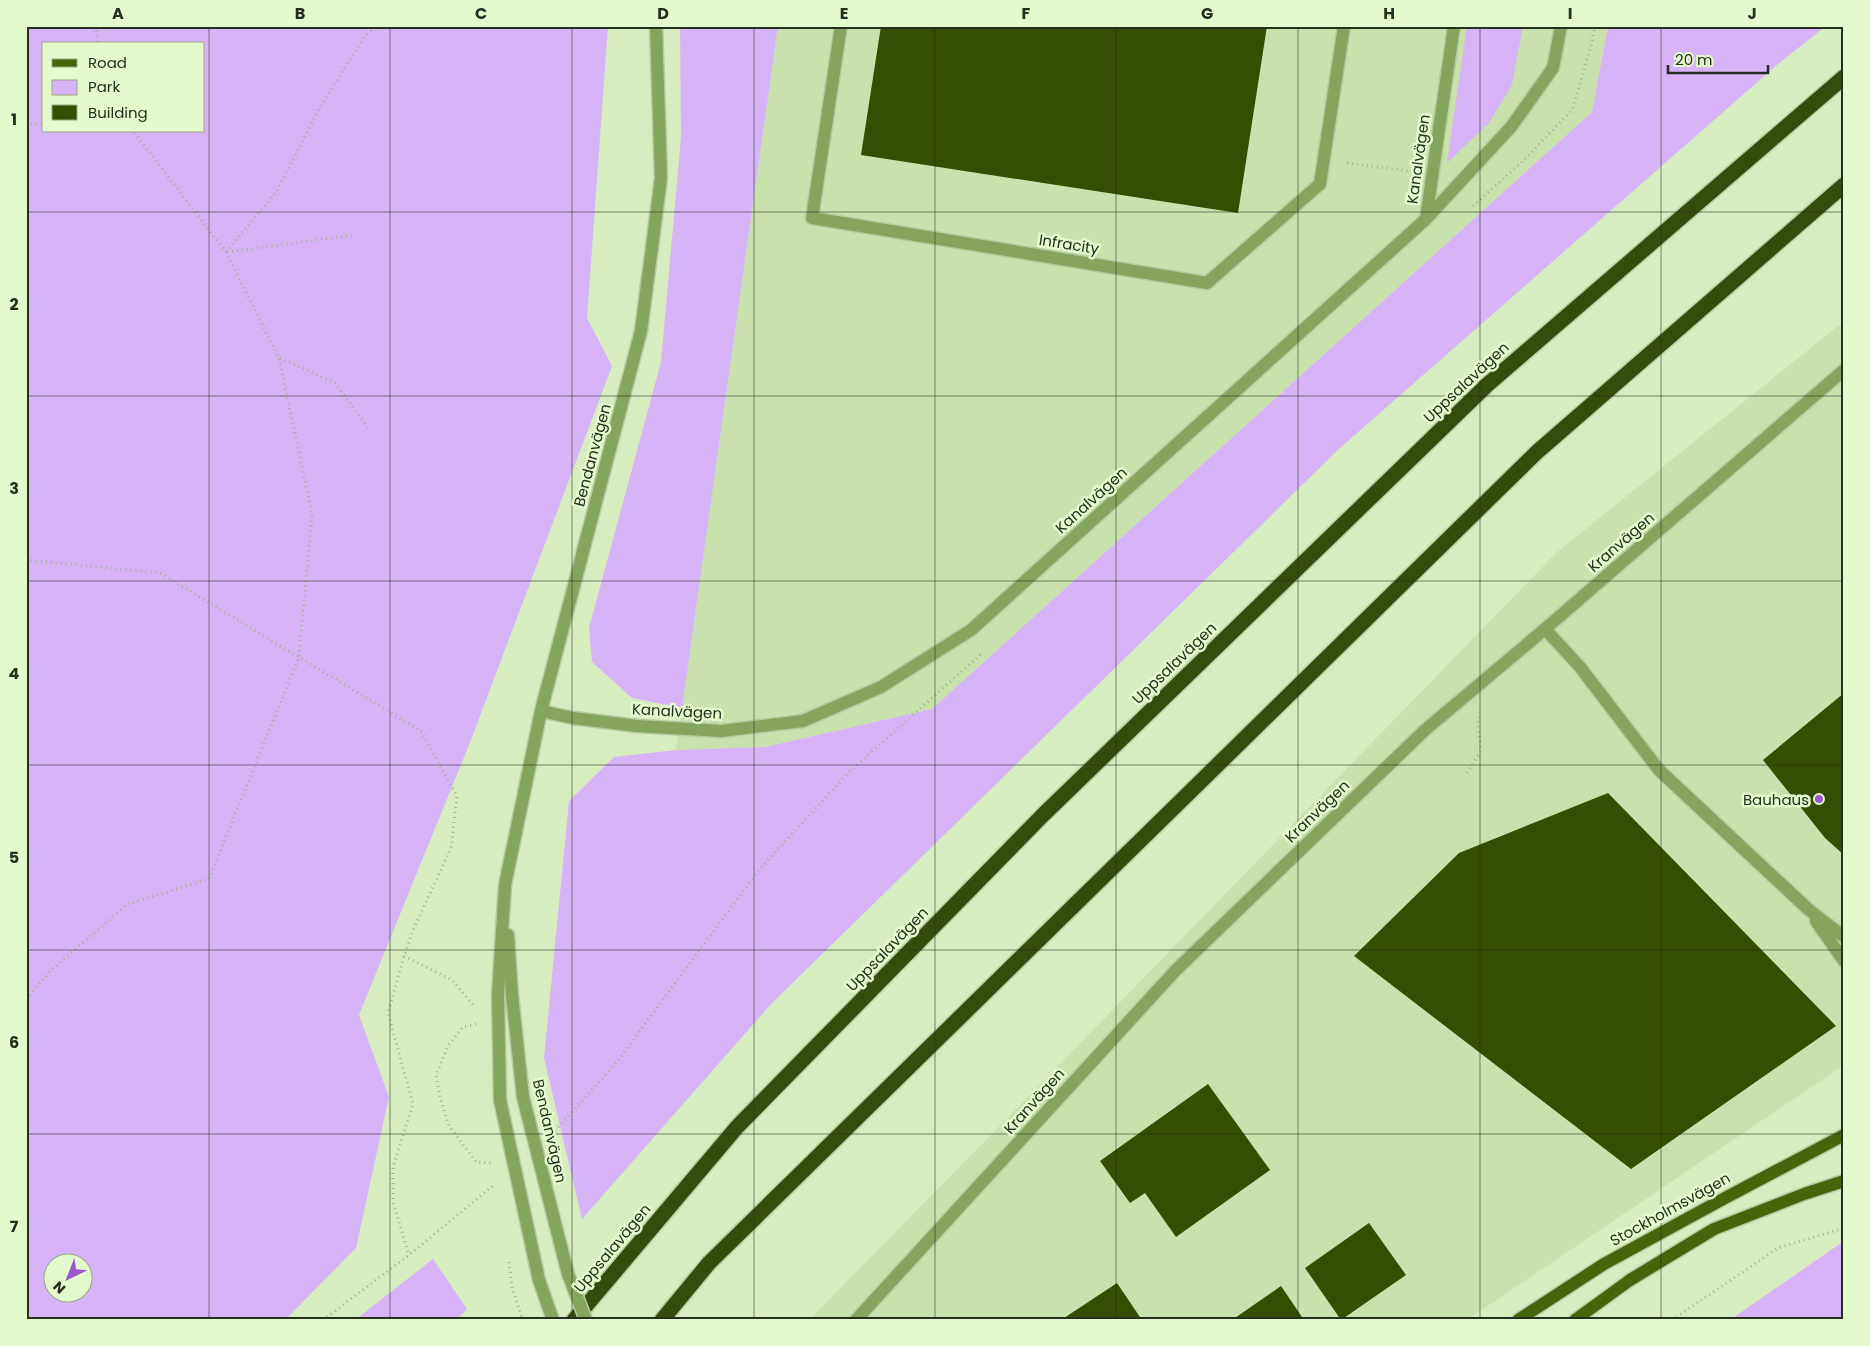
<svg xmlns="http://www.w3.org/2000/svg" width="1870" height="1346" viewBox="0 0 1870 1346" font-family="Poppins,sans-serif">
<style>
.built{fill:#c9e1ad}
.green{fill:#d7b4f8;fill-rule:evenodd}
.building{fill:#354e01}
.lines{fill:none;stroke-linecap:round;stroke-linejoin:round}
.minor-casing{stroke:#b7cba2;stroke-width:15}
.major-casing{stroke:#b7cba2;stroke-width:15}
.highway-casing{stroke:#b7cba2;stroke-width:18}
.path{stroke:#a1b38e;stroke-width:3;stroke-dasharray:1 4;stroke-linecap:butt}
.minor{stroke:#85a45d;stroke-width:12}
.major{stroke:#46640a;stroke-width:12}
.highway{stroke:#354c0c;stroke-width:15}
.minor-bridge-casing{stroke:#b7cba2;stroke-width:15;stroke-linecap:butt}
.path-bridge{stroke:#a1b38e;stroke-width:3;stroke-dasharray:1 4;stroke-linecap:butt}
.minor-bridge{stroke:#85a45d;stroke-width:12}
.grid{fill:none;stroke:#262e1d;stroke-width:1;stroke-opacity:0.55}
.poi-dot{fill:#9b58ce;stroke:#e5facc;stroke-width:2}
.labels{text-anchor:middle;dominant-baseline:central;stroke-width:5;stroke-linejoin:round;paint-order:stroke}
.street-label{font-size:15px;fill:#262e1d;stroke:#e5facc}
.poi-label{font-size:15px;fill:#262e1d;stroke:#e5facc;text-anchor:end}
.neatline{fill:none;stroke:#262e1d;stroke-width:2}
.grid-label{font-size:16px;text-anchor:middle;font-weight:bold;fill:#262e1d}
</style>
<rect width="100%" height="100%" fill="#d7edbf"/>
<path class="built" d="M778 26H1608L1592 112 932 709 765 747 676 750Z
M1844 321V1065L1467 1320H809L1031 1094 1556 553Z"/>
<path class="green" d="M26 26H608L587 318 612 366 471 740 359 1015 389 1097 356 1248 285 1320H26ZM44 44H204V131H44ZM52 1264H82V1294H52Z
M680 26H778L682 708 632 698 592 662 589 628 661 362 681 137Z
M1467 26H1523L1512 85 1489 123 1447 163Z
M1608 26H1826L1778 64 1340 448 772 1003 582 1219 544 1058 569 801 614 757 676 750 765 747 932 709 1592 112Z
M1844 1241V1320H1730Z
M433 1259 467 1309 457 1320H355Z"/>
<path class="building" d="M881 26H1267L1238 213 861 155Z
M1844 693V855L1825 838 1763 760Z
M1608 793 1836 1026 1631 1169 1354 956 1459 853Z
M1208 1084 1270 1170 1176 1237 1145 1193 1130 1203 1100 1161Z
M1369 1223 1406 1275 1341 1320 1305 1268Z
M1117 1283 1142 1320H1061Z
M1281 1286 1304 1320H1232Z"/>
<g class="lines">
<g class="minor-casing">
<path id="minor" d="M841 26 812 218 1207 283 1320 184 1344 26
M1426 219 1454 26
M1545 629 1580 667 1659 770 1809 910 1844 937
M541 711 573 718 637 726 721 731 803 721 881 687 971 630 1426 219 1511 127 1553 68 1561 26
M1816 921 1844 961
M508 935 512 995 523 1097
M500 1100 498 995 505 885 541 711 641 331 661 178 656 26
M856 1320 1176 970 1425 730 1545 629 1844 370"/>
</g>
<g class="major-casing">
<path id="major" d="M1518 1320 1604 1264 1725 1198 1844 1135
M1575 1320 1630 1280 1714 1229 1804 1194 1844 1181"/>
</g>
<g class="highway-casing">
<path id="highway" d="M574 1320 737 1127 1043 815 1487 385 1844 77
M662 1320 709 1263 1537 452 1844 185"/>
</g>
<path class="path" d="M95 26 98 44
M26 123 44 124
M1347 163 1410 171
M1473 206 1524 160 1572 110 1591 46 1595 26
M226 252 277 191 320 107 363 39 377 26
M227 252 353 235
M280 358 335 383 368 428
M26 560 160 573 421 731 457 796 451 848 414 928 404 956 388 1013 413 1104 393 1167V1202L409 1255
M1467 773 1481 751 1477 719 1478 717
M404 956 452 980 473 1005
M26 999 53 968 128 904 209 879 299 657 312 514 279 358 226 252 133 131
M476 1024 463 1027 448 1046 436 1075 440 1097 449 1126 476 1162 491 1163
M555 1131 617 1062 758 871 848 773 981 654
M323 1320 409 1255 494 1185
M1672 1320 1778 1248 1844 1228"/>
<use href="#minor" class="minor"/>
<use href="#major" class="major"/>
<use href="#highway" class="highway"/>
<g class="minor-bridge-casing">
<path id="minor-bridge" d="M523 1097 568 1274 586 1320
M500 1100 539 1280 553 1320"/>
</g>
<path class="path-bridge" d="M509 1262 512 1288 523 1320"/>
<use href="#minor-bridge" class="minor-bridge"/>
</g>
<path class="grid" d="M209 26V1320M390 26V1320M572 26V1320M754 26V1320M935 26V1320M1116 26V1320M1298 26V1320M1480 26V1320M1661 26V1320M26 212H1844M26 396H1844M26 581H1844M26 765H1844M26 950H1844M26 1134H1844"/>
<circle class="poi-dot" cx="1819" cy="799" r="5"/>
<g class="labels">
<g class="street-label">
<text transform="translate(1418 159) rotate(-82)">Kanalvägen</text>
<text transform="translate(1069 244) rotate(9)">Infracity</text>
<text transform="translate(1466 382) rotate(-43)">Uppsalavägen</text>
<text transform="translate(592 455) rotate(-75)">Bendanvägen</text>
<text transform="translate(1091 500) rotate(-42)">Kanalvägen</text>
<text transform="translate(1621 542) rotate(-41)">Kranvägen</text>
<text transform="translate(1174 663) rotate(-44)">Uppsalavägen</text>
<text transform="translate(677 711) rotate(3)">Kanalvägen</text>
<text transform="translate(1317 811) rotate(-44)">Kranvägen</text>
<text transform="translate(887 949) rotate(-46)">Uppsalavägen</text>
<text transform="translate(1034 1101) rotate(-48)">Kranvägen</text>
<text transform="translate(550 1131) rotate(77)">Bendanvägen</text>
<text transform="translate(1670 1209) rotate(-29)">Stockholmsvägen</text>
<text transform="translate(612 1248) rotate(-50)">Uppsalavägen</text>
</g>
<g class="poi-label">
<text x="1809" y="799">Bauhaus</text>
</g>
</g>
<rect width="1870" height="1346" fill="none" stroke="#e5facc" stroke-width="55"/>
<rect x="42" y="42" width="162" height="90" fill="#e5facc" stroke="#99a886"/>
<rect x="52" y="59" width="25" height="8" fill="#46640a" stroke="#99a886"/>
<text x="88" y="68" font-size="15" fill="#262e1d">Road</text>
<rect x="52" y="80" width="25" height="15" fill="#d7b4f8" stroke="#99a886"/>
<text x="88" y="92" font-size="15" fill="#262e1d">Park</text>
<rect x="52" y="105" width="25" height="15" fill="#354e01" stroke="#99a886"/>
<text x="88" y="118" font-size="15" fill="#262e1d">Building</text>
<g transform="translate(68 1278) rotate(223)"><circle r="24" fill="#e5facc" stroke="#99a886"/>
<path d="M0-4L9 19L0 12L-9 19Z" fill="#9b58ce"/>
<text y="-8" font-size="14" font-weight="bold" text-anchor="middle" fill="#262e1d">N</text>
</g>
<path d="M1668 65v8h100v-8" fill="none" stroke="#262e1d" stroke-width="2.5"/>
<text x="1675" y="65" font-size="15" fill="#262e1d" stroke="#e5facc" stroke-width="4" paint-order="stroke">20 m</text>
<rect x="28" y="28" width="1814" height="1290" class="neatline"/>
<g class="grid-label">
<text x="118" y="19">A</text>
<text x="300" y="19">B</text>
<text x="481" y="19">C</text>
<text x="663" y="19">D</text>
<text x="844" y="19">E</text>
<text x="1026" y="19">F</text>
<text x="1207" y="19">G</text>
<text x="1389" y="19">H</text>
<text x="1570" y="19">I</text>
<text x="1752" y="19">J</text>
<text x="14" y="125">1</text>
<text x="14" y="310">2</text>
<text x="14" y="494">3</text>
<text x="14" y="679">4</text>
<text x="14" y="863">5</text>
<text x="14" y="1048">6</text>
<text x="14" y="1232">7</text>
</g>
</svg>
